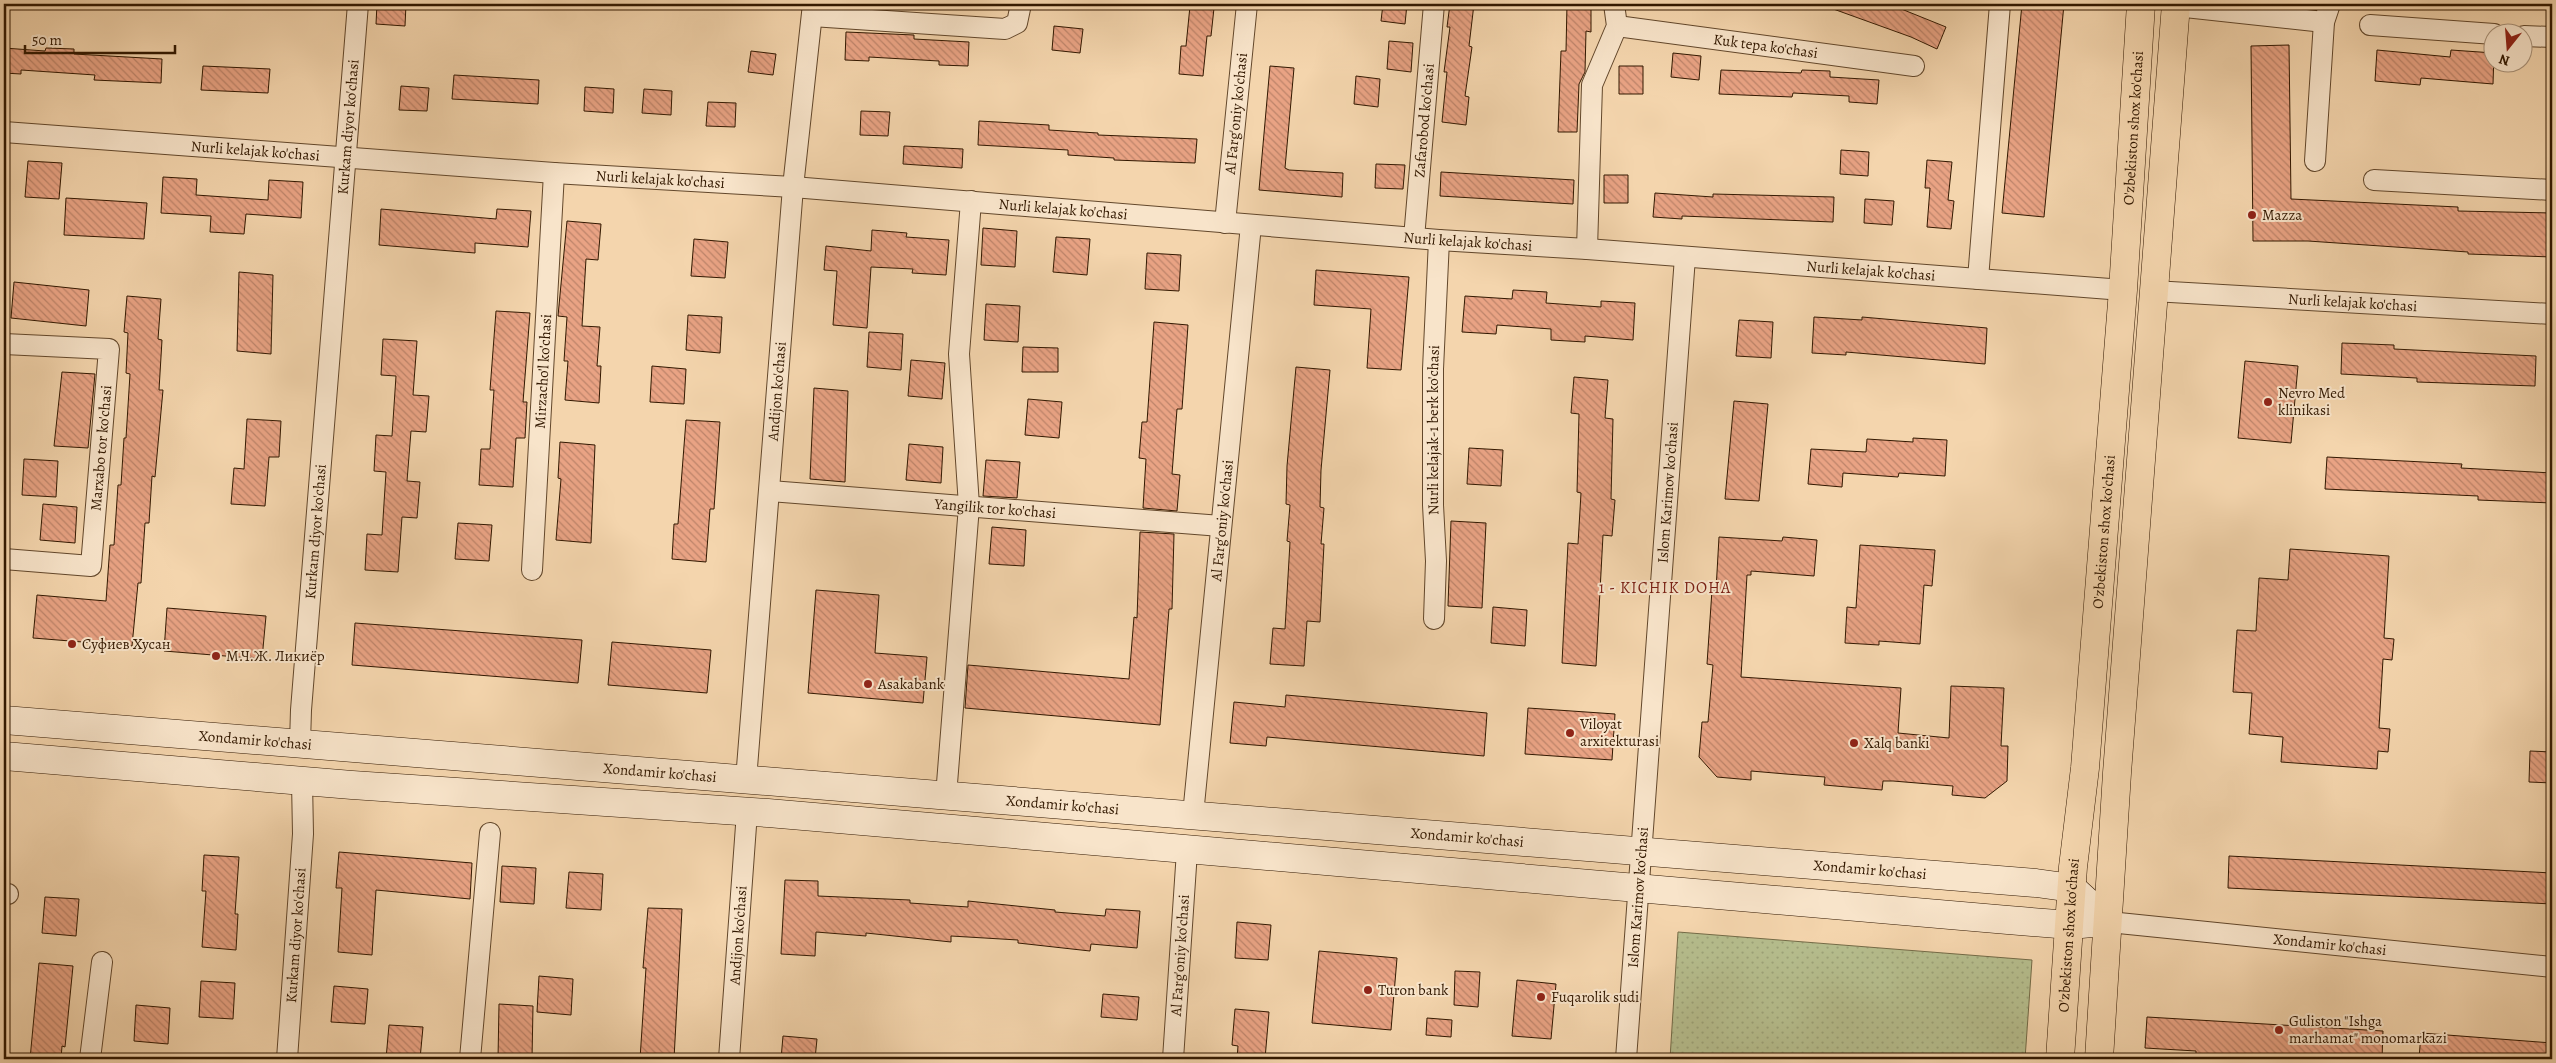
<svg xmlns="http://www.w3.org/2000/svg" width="2556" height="1063" viewBox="0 0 2556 1063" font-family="Alegreya,serif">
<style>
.park{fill:url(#park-dots);stroke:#746b47}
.building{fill:url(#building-back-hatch);stroke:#321800}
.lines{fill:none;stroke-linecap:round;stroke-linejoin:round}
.street-casing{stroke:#62472b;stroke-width:22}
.secondary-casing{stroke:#321800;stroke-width:29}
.primary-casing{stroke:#321800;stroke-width:29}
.street{stroke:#f8e4ca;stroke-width:20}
.secondary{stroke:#f8e4ca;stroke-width:28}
.primary{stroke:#f4d5ad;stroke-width:28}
.poi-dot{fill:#8f2418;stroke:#f8e4ca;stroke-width:2}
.labels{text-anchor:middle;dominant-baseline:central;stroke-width:4;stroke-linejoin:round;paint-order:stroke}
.street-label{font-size:15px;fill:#321800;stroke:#f8e4ca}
.poi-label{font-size:15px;fill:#321800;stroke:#f8e4ca;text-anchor:start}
.neighbourhood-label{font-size:16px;letter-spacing:1px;fill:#7a1f14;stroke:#f8e4ca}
</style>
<defs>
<pattern id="park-dots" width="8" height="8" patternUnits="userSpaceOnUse" patternTransform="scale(1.25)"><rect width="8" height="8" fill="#b6be8e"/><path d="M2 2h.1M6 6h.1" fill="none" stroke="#9da379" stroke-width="1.8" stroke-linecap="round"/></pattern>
<pattern id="building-back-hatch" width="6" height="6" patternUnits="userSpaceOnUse" patternTransform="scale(1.25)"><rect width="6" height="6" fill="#e9a384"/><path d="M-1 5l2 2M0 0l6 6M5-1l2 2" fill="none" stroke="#bd846a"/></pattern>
</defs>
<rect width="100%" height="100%" fill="#f4d5ad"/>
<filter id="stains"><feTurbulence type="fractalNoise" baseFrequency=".004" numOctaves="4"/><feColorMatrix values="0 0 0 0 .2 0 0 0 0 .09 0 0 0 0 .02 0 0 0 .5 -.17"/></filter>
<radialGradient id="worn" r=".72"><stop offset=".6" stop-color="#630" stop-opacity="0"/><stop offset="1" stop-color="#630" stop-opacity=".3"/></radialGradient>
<path class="park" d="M1678 932 2032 960 2025 1059H1670Z"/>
<path class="building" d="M377 4H406L405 26 376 24Z
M1383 4H1407L1405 24 1381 21Z
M1450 4H1474L1469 46 1472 47 1465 96 1469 97 1466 125 1442 122 1447 72H1444L1450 27H1447Z
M1567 4H1591V32L1586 31 1585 72 1579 84 1577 132H1558L1561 51H1566Z
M1826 4H1889L1946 27 1937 49 1911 37 1825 6Z
M2022 4H2064L2044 217 2002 213Z
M1190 6 1214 8 1211 36H1207L1203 76 1179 74 1181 46H1186Z
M1054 26 1083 29 1080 53 1052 50Z
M846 32 914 35V39L969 42 968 66 939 65V61L869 57V61L845 60Z
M1389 41 1413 43 1411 72 1387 69Z
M2289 45 2291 199 2458 207V211L2552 213V257L2468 254V252L2308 241H2253L2251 46Z
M4 48 45 51 46 48 74 49V54L162 59 161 83 94 80 95 75 21 70V74L4 73Z
M2377 50 2450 57 2451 50 2494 53 2493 84 2421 78 2420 85 2375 81Z
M751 51 776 54 773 75 748 72Z
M1673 53 1701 56 1699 80 1671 77Z
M203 66 270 69 268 93 201 90Z
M1270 66 1294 68 1285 168 1289 170 1343 173 1342 197 1259 190Z
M1619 66H1643V94H1619Z
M1721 70 1801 73 1802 70 1830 71V77L1879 80 1877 104 1849 102V96L1793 93 1792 97 1719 94Z
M454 75 539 80 538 104 452 99Z
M1356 76 1380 79 1378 107 1354 104Z
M401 86 429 88 427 111 399 110Z
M585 87 614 89 613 113 584 111Z
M644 89 672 91 671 115 642 113Z
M708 102 736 103 735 127 706 126Z
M861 111 890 112 888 136 860 135Z
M979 121 1049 125V130L1098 133V135L1197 139 1195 163 1114 160V158L1068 155V150L978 145Z
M904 146 963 149 962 168 903 164Z
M1841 150 1869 152 1868 176 1840 174Z
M1927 160 1952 162 1948 200 1954 201 1951 229 1927 227 1930 188H1925Z
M28 161 62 163 59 199 25 197Z
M1376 164 1405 165 1403 189 1375 188Z
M1441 172 1574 180 1573 204 1440 196Z
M1604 175H1628V203H1604Z
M163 177 197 179 196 195 268 200 269 180 303 182 301 218 246 214 244 234 210 232 211 216 161 213Z
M1655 193 1713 197V194L1834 197 1833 222 1682 216V219L1653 217Z
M66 198 147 203 144 239 64 235Z
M1865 199 1894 201 1892 225 1864 223Z
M381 209 496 219 497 209 531 211 528 247 475 243V253L379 245Z
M567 221 601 224 598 260 586 259 582 326 600 327 597 366H601L599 403 565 400 568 361H564L567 317 558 316Z
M983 228 1017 231 1015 267 981 265Z
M872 230 907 233 906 237 949 240 946 275 912 273 913 269 871 267 867 328 833 325 837 271 824 270 826 246 871 251Z
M1056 237 1090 239 1087 275 1053 272Z
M694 239 728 242 725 278 691 276Z
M1147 253 1181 255 1179 291 1145 289Z
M1316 270 1409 277 1401 370 1367 368 1371 309 1314 305Z
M239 272 273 275 271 354 237 351Z
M14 282 89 290 86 326 11 318Z
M1513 290 1547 292 1546 303 1601 307V301L1635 303 1633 340 1585 336V342L1551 340V329L1497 325 1496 334 1462 332 1465 296 1512 299Z
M127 296 161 299 158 339 162 340 159 390H163L155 477 152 476 149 523H145L141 583H138L132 646 33 638 37 595 106 601 110 545H114L118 485H121L124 438H126L130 374 126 373 128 333 124 332Z
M986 304 1020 306 1018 342 984 340Z
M496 311 530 313 523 402H527L525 438H516L513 487 479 485 481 449H490L494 390H490Z
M688 315 722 317 720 353 686 350Z
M1814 317 1862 320V317L1987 328 1985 364 1846 352V355L1812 353Z
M1739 320 1773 322 1771 358 1736 356Z
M1154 322 1188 325 1182 409H1177L1172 474 1180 475 1177 511 1143 508 1146 459 1139 458 1142 422H1147Z
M869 332 903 334 901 370 867 367Z
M383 339 417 341 413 395 429 396 426 432 411 431 407 481 420 482 417 518 402 517 398 572 365 570 367 534 382 535 386 472 374 471 376 435 392 436 396 376 381 375Z
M2342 343 2394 345V349L2536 356 2535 386 2417 382V378L2341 374Z
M1023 347 1058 348V372H1022Z
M911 360 945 363 942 399 908 396Z
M2245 361 2298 366 2291 443 2238 438Z
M652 366 686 369 684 404 650 402Z
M1296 367 1330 370 1321 470 1320 507 1324 508 1321 544H1324L1320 622 1307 621 1304 666 1270 664 1273 628 1285 629 1290 542 1287 541 1290 505 1286 504 1287 466Z
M62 372 95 374 88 448 54 446Z
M1574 377 1608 380 1605 418 1613 419 1611 499 1615 500 1612 536 1603 535 1596 666 1562 663 1568 543 1578 544 1581 493 1577 492 1579 414 1571 413Z
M814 388 848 391 845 482 810 479Z
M1028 399 1062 402 1059 438 1025 435Z
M1734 401 1768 404 1759 501 1725 499Z
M247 419 281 421 279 457H269L265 506 231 504 234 468 244 469Z
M686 420 720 422 714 509H710L706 562 672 559 674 524H678Z
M1913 438 1947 440 1945 476 1899 473 1898 477 1843 473 1842 487 1808 484 1811 449 1866 452 1867 439 1913 442Z
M560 442 595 445 591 543 556 540 561 479 558 478Z
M909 444 943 447 941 483 906 480Z
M1469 448 1503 450 1501 486 1467 484Z
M2327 457 2462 464 2461 468 2552 473V503L2478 500V496L2325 489Z
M24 459 58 461 56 497 22 495Z
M986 460 1020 462 1017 498 983 496Z
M43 504 77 507 75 543 40 540Z
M1451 521 1486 523 1482 608 1448 606Z
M458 523 492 525 489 561 455 559Z
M992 527 1026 530 1024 566 989 564Z
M1140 532 1174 534 1172 609H1169L1160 725 965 708 968 665 1129 679 1134 617 1137 618Z
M1719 537 1782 541 1783 537 1817 540 1814 576 1751 571V575H1747L1741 677 1901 688 1898 733 1949 738 1951 686 2004 688 2001 746H2008L2007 781 1985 798 1952 795 1953 786 1893 781H1883L1882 790 1824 785 1825 777 1786 774 1751 771V780L1717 777 1699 757 1702 722H1708L1713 665 1707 664 1712 590H1716Z
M1860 545 1935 550 1932 586 1924 585 1920 644 1879 641V645L1845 643 1847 607 1856 608Z
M2290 549 2389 556 2384 638 2394 639 2392 660 2383 659 2379 728 2390 729 2388 752 2378 751 2377 769 2281 762 2283 737 2249 734 2252 693 2233 692 2237 630 2256 631 2259 578 2288 580Z
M816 590 879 595 875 653 927 657 923 703 808 693Z
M1493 607 1527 610 1525 646 1491 643Z
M167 608 266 616 262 659 164 651Z
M355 623 582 640 578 683 352 665Z
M612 642 711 650 707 693 608 685Z
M1286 695 1487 713 1484 756 1267 737 1266 746 1230 743 1234 702 1285 707Z
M1528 708 1615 714 1612 760 1525 754Z
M2530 751 2552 752V783L2529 782Z
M339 852 472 863 470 899 376 890 372 955 338 952 342 888H336Z
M204 855 239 857 235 914H238L236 950 202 947 206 891H202Z
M2229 856 2552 873V904L2228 888Z
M502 866 536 868 534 904 500 902Z
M569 872 603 874 601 910 566 908Z
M785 880 818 881V896L910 900V903L968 907V901L1055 910V912L1105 916 1106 909 1140 911 1137 948 1091 944 1090 951 1018 943V940L951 936V942L866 933V936L816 932 815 956 781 954Z
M45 897 79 899 76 936 42 933Z
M648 908 682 909 674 1059H640L646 968H643Z
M1237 922 1271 925 1268 960 1235 958Z
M1319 951 1397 958 1391 1030 1312 1023Z
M39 963 73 966 65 1047 62 1046 61 1059H30Z
M1455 971 1480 972 1478 1007 1454 1005Z
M539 976 573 979 571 1015 537 1012Z
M1517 980 1556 984 1551 1039 1512 1036Z
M201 981 235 983 233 1019 199 1017Z
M334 986 368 989 365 1024 331 1022Z
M1103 994 1139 997 1137 1020 1101 1017Z
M499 1004 533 1006 532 1059H498Z
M136 1005 170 1008 168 1044 134 1041Z
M1235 1009 1269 1012 1265 1059H1237L1238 1046 1232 1045Z
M2147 1017 2383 1031 2382 1059H2283L2243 1055V1059H2196V1051L2145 1048Z
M1427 1018 1452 1020 1451 1037 1426 1035Z
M389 1025 423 1027 420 1059H386Z
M2421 1033 2552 1043V1059H2419Z
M783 1036 817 1039 815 1059H781Z"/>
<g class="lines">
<g class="street-casing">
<g id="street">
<path d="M2176 6 2324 22"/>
<path d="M812 16 1005 29 1017 23 1021 4"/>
<path d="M2370 25 2494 34"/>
<path id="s1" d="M1617 26 1914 66"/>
<path d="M2524 36 2552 37"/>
<path id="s2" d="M4 132 554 173 793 187 1439 240 1587 249 2123 290"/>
<path d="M2315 161 2324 22 2330 4"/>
<path d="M2374 180 2552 190"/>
<path id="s3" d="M1225 223 1247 4"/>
<path id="s4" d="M1414 238 1434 4"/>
<path d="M1587 249 1592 85 1617 26 1614 4"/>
<path d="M1978 279 2000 4"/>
<path id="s5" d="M2153 291 2552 314"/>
<path d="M4 344 109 349 91 566 4 559"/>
<path id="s6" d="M770 491 1221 526"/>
<path id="s7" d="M532 570 554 173"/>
<path id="s8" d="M1434 619 1436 561 1433 505V369L1439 240"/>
<path id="s9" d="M300 743 301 710 358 4"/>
<path id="s10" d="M746 780 793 187 813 4"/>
<path d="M946 796 969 506 959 354 971 201"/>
<path id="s11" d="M1193 815 1251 225"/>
<path d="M4 894H8"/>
<path id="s12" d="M2109 922 2552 967"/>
<path d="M90 1059 102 962"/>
<path id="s13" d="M287 1059 303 834 302 781"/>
<path d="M470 1059 490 833"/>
<path id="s14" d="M729 1059 747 812"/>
<path id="s15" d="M1173 1059 1187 851"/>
<path id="s16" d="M1626 1059 1685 257"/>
</g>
</g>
<g class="secondary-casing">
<g id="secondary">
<path id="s17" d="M4 720 2036 883 2072 888 2109 922"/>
<path d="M4 756 352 785 768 813 2008 920 2070 925 2092 923"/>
</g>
</g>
<g class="primary-casing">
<g id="primary">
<path id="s18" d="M2060 1059 2073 867 2085 768 2123 290 2141 4"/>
<path d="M2099 1059 2117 773 2176 4"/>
</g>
</g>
<use href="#street" class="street"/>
<use href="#secondary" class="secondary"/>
<use href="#primary" class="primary"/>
</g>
<g class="poi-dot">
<circle cx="2252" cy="215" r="5"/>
<circle cx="2268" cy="402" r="5"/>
<circle cx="72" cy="644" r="5"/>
<circle cx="216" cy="656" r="5"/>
<circle cx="868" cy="684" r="5"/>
<circle cx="1570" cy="733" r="5"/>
<circle cx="1854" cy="743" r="5"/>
<circle cx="1368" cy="990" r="5"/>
<circle cx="1541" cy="997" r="5"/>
<circle cx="2279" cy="1030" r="5"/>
</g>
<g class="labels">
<g class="street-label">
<text stroke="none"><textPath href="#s1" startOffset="150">Kuk tepa ko'chasi</textPath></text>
<text stroke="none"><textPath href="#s3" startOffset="110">Al Farg'oniy ko'chasi</textPath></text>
<text stroke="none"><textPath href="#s4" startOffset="118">Zafarobod ko'chasi</textPath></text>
<text stroke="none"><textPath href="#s9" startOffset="618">Kurkam diyor ko'chasi</textPath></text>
<text stroke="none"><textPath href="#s18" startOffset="934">O'zbekiston shox ko'chasi</textPath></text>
<text stroke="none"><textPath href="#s2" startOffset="252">Nurli kelajak ko'chasi</textPath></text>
<text stroke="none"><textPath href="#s2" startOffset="658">Nurli kelajak ko'chasi</textPath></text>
<text stroke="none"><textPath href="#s2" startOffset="1062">Nurli kelajak ko'chasi</textPath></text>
<text stroke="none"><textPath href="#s2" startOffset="1468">Nurli kelajak ko'chasi</textPath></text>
<text stroke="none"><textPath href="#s2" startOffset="1872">Nurli kelajak ko'chasi</textPath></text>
<text stroke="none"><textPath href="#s5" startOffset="200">Nurli kelajak ko'chasi</textPath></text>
<text stroke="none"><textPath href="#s7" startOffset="199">Mirzacho'l ko'chasi</textPath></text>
<text stroke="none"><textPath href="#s10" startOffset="390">Andijon ko'chasi</textPath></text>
<text stroke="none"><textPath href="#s8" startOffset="189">Nurli kelajak-1 berk ko'chasi</textPath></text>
<text transform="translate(101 448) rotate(-85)">Marxabo tor ko'chasi</text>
<text stroke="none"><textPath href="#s16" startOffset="568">Islom Karimov ko'chasi</textPath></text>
<text stroke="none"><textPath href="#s6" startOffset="226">Yangilik tor ko'chasi</textPath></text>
<text stroke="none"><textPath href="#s11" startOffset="296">Al Farg'oniy ko'chasi</textPath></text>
<text stroke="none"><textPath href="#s9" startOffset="212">Kurkam diyor ko'chasi</textPath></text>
<text stroke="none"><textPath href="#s18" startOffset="529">O'zbekiston shox ko'chasi</textPath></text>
<text stroke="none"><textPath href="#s17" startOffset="252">Xondamir ko'chasi</textPath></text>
<text stroke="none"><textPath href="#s17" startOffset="658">Xondamir ko'chasi</textPath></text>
<text stroke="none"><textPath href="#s17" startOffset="1062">Xondamir ko'chasi</textPath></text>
<text stroke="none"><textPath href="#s17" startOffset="1468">Xondamir ko'chasi</textPath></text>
<text stroke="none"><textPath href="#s17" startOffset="1872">Xondamir ko'chasi</textPath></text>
<text stroke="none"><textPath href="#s16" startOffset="162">Islom Karimov ko'chasi</textPath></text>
<text stroke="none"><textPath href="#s13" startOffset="124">Kurkam diyor ko'chasi</textPath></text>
<text stroke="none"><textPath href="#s18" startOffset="124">O'zbekiston shox ko'chasi</textPath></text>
<text stroke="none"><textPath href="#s14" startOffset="124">Andijon ko'chasi</textPath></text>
<text stroke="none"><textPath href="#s12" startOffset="222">Xondamir ko'chasi</textPath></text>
<text stroke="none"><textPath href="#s15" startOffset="104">Al Farg'oniy ko'chasi</textPath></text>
</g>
<g class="poi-label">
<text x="2262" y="215">Mazza</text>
<text x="2278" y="393">Nevro Med<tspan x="2278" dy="17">klinikasi</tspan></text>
<text x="82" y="644">Суфиев Хусан</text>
<text x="226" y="656">М.Ч.Ж. Ликиёр</text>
<text x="878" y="684">Asakabank</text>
<text x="1580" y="724">Viloyat<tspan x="1580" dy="17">arxitekturasi</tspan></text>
<text x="1864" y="743">Xalq banki</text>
<text x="1378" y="990">Turon bank</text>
<text x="1551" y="997">Fuqarolik sudi</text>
<text x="2289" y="1021">Guliston "Ishga<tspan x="2289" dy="17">marhamat" monomarkazi</tspan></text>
</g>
<g class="neighbourhood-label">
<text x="1665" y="588">1 - KICHIK DOHA</text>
</g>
</g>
<rect width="2556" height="1063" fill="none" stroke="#f4d5ad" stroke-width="20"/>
<rect x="5" y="5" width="2546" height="1053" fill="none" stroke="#321800" stroke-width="2.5"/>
<rect x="10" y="10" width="2536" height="1043" fill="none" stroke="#321800"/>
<g transform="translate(2508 48) rotate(197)"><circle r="24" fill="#f8e4ca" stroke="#a99279"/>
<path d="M0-4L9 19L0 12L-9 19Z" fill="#8f2418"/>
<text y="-8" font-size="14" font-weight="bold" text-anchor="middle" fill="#321800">N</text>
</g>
<path d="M25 45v8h150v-8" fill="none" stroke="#321800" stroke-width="2.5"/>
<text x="32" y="45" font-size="15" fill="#321800" stroke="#f8e4ca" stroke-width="4" paint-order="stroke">50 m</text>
<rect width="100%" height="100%" filter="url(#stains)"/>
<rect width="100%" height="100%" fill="url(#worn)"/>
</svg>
